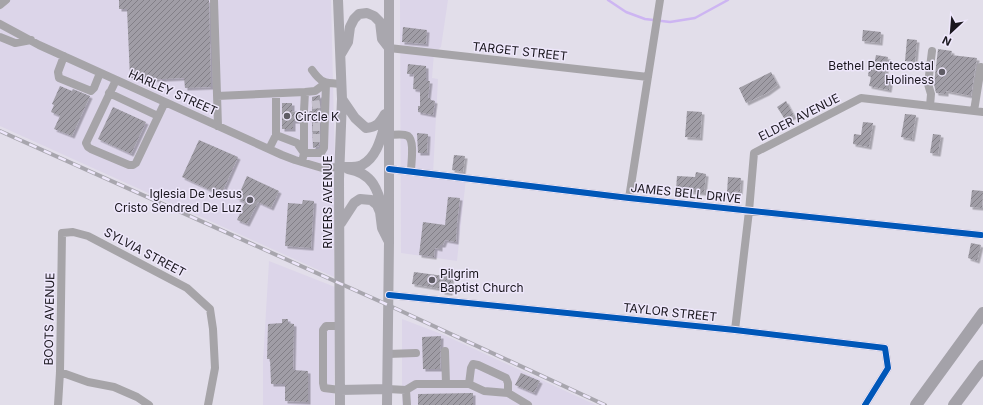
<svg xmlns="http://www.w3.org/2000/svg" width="983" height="405" viewBox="0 0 983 405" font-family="Inter,sans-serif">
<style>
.built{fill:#dcd5e9}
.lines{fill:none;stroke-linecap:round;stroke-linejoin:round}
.stream{stroke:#cdb5f2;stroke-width:2.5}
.building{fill:url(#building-hatch);filter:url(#shadow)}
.minor-tunnel{stroke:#c4c0cb;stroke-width:8;stroke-dasharray:8 4;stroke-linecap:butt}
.minor{stroke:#a6a4a8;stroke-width:8}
.major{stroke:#a9a7ae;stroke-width:10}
.highway{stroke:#a4a2a9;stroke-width:12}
.rail-casing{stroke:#a8a6ae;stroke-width:4}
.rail{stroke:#eee7fb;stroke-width:2.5;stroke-dasharray:8;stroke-linecap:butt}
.cycleway-casing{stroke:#eee7fb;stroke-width:8}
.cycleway{stroke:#0057b8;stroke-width:6}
.poi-dot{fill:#5f5c65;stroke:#eee7fb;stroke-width:1.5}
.labels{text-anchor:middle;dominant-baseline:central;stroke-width:3;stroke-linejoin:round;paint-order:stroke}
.street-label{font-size:12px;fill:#19161d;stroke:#eee7fb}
.poi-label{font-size:12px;fill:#19161d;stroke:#eee7fb;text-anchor:end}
</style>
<defs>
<pattern id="building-hatch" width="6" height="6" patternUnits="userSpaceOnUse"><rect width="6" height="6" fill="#a09da6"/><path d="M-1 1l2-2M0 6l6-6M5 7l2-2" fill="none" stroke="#827f87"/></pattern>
<filter id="shadow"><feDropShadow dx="2.5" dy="2.5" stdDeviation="0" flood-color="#0004"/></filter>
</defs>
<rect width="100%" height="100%" fill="#e2deea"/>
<path class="built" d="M0 0H331L335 167 334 277 0 126Z
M400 0H448L441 47 434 53 432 78 438 79 433 174 466 178 457 261 401 253Z
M269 261 335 287 334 405H263V362Z
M402 319 444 335 596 405H402Z"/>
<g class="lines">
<path class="stream" d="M608 0 626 12 645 19 670 22 695 18 728 0"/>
</g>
<path class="building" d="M119 0H209L211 87 185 88 184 78 140 80V78H130L127 9H119Z
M403 27 427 30 426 44 402 42Z
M863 30 881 32 880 43 862 41Z
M907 39 917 40 915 62 905 61Z
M938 49 952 51 951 55 977 58 971 96 946 91V94L936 93 934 84Z
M876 55 888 57 885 76 891 77 889 90 869 86 871 77 868 76 869 69 873 70Z
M408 64 426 66V81H430L428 98H430L431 100 435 101 433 115 418 112V106H420V90L413 89 414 74H407Z
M771 72 778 85 767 93 746 103 739 88Z
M60 86 72 91 73 89 90 96 72 136 54 129 60 116 51 112 54 105 52 104Z
M320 95 319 146 313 148 312 120H310L307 115 310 111H312V97Z
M786 101 794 116 786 121 777 107Z
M282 103H292V112L299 111 301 116 298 121H293V129H282Z
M113 107 146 122 131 154 98 139Z
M687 111 702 112 700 138 685 137Z
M905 114 916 115 912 139 901 137Z
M863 122 873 123 869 147 853 144 854 134 861 135Z
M417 133 428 134 427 153H418Z
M933 134 941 135 938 154 930 153Z
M199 140 238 157 221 195 182 177Z
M454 155 465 156 463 172 452 170Z
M696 172 706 174 704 193 676 190 677 176 695 177Z
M247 176 279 191 271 208 258 202 247 224 237 220 245 202 237 199Z
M728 177 741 178 740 192 735 191 734 194 727 193Z
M972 190 983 191 982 208 970 207Z
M448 197 460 198 457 223 456 242 445 240 443 245H440V249L435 248 434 257 419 255 423 222 445 225Z
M303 200 314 201 311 248 285 246 288 203 302 204Z
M971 243 981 245 977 261 968 258Z
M445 270 452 271 450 293 442 292V289L412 284 414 272 444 276Z
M282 319H288V323L294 324 293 370 308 371V402L285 401V384H271L270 359H267L268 324 282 323Z
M441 336 440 369H423L422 337Z
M521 373 540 381 534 393 515 385Z
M473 393V405H418V394Z"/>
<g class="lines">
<path class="minor-tunnel" d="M312 105 320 104
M305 117H320
M313 127H320
M313 138H320"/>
<path class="minor" d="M214 0 218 126
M0 5 6 0
M0 24 39 45 282 155 295 160 322 168 340 167
M0 37 15 43 31 40
M389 48 648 77
M64 56 58 72 59 78 91 91 94 88 100 73
M312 70C322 84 325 83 341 84
M116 80 86 143 88 147 91 149 129 165H133L136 163 165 102
M109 93 158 116
M276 94V135
M217 96 305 92 315 91 326 83
M930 106 931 94 928 84 932 51
M304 111 305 92
M974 111 981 67
M388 135C394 135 403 133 408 136 415 141 411 164 411 171
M269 149 276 135 297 143 304 153
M304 153V120
M302 162 304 153H321L324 148 326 83
M389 169 629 198 981 235
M629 198 660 0
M389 295 735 330 885 348 888 368 865 405
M340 326H326L323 330V383L324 388 340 390
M735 330 749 211 754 153 861 98 983 112
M445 351 446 384
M388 354 416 353
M60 372 88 382 114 387 137 397 149 405
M469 384 471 368 473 364 478 365 506 378 508 383V393
M388 389 406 390 407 405
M406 390 416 384H469L484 391 508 393 528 405
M58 405 60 372 62 233 73 232 88 236 187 288 210 309 213 329 215 368 208 405"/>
<path class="major" d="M338 0 342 99 339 179 340 405
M341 54 348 42 350 27 354 19 359 14 367 13 374 16 380 22 382 39 389 48
M342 99 355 118 366 128C377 127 380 123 385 114
M340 167C347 167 356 168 362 165 377 157 381 138 385 124
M348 169C373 173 378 190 384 213
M341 223 354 203 360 199 371 200 377 205 380 212 382 228 388 240
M340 390 388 389
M387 405 389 242V0"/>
<path class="highway" d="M916 405 983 313
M954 405 983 366"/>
<g class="rail-casing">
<path id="rail" d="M0 131 388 305 605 405"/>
</g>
<use href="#rail" class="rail"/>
<g class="cycleway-casing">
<path id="cycleway" d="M389 169 629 198 981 235
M389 295 735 330 885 348 888 368 865 405"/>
</g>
<use href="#cycleway" class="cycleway"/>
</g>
<g class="poi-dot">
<circle cx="942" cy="72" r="4"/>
<circle cx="287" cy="116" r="4"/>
<circle cx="250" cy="200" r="4"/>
<circle cx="432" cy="280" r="4"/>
</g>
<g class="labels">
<g class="street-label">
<text transform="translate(520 51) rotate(6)">TARGET STREET</text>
<text transform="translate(173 92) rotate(24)">HARLEY STREET</text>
<text transform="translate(799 117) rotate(-27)">ELDER AVENUE</text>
<text transform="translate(686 193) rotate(6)">JAMES BELL DRIVE</text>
<text transform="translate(327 202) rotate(-90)">RIVERS AVENUE</text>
<text transform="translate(145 252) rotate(28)">SYLVIA STREET</text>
<text transform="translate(670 312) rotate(6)">TAYLOR STREET</text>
<text transform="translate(49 319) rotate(-89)">BOOTS AVENUE</text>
</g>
<g class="poi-label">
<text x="934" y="65">Bethel Pentecostal<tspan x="934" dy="14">Holiness</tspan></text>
<text x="295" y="116" text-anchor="start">Circle K</text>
<text x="242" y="193">Iglesia De Jesus<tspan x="242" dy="14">Cristo Sendred De Luz</tspan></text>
<text x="440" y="273" text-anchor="start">Pilgrim<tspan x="440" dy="14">Baptist Church</tspan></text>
</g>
</g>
<g transform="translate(951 32) rotate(206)" stroke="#eee7fb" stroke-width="3" paint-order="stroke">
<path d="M0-3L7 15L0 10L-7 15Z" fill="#19161d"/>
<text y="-6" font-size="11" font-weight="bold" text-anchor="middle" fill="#19161d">N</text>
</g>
</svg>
